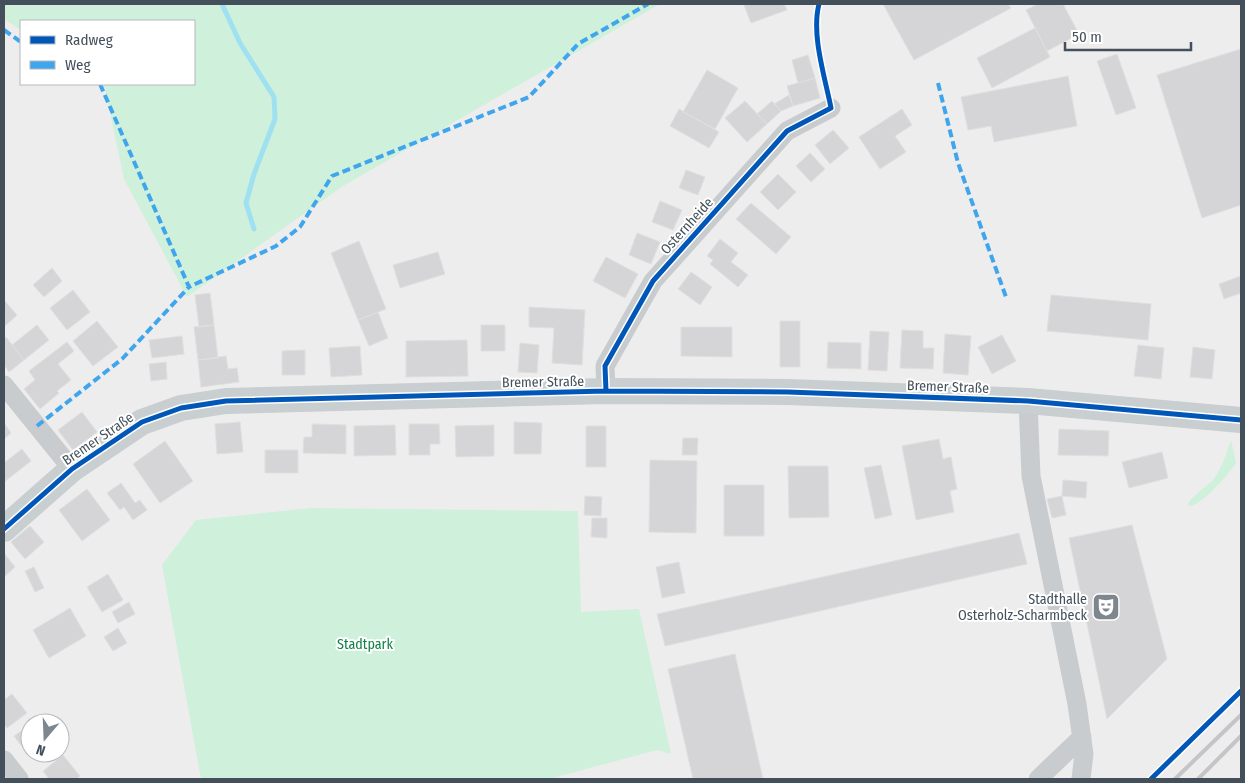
<svg xmlns="http://www.w3.org/2000/svg" width="1245" height="783" viewBox="0 0 1245 783" font-family="'Fira Sans Condensed',sans-serif">
<style>
.green{fill:#cff0db}
.lines{fill:none;stroke-linecap:round;stroke-linejoin:round}
.stream{stroke:#a0e1f1;stroke-width:5}
.building{fill:#d5d5d7;stroke:#dfdfe0}
.street{stroke:#c9ccce;stroke-width:19}
.secondary{stroke:#c9ced1;stroke-width:26}
.rail{stroke:#c3c5c8;stroke-width:4}
.quiet{stroke:#3fa5ed;stroke-width:4;stroke-dasharray:8 4;stroke-linecap:butt}
.cycleway-casing{stroke:#fff;stroke-width:8}
.cycleway{stroke:#0057b8;stroke-width:5}
.labels{text-anchor:middle;dominant-baseline:central;stroke-width:4;stroke-linejoin:round;paint-order:stroke}
.street-label{font-size:14px;fill:#43505b;stroke:#fff}
.poi-label{font-size:14px;fill:#43505b;stroke:#fff;text-anchor:end}
.park-label{font-size:14px;fill:#0f8247;stroke:#fff}
</style>
<rect width="100%" height="100%" fill="#eeeded"/>
<path class="green" d="M4 4H660L343 186 187 297 124 179 104 84H194V21H21V30L4 19Z
M1231 440 1236 463C1228 475 1204 503 1190 506L1188 504C1190 498 1207 486 1213 480 1222 468 1226 454 1231 440Z
M311 508 578 511 581 612 639 609 671 754 657 750 549 779H201L162 565 196 520Z"/>
<g class="lines">
<path class="stream" d="M222 4 240 43 274 97 275 119 254 174 246 203 254 229"/>
</g>
<path class="building" d="M747 4H784L787 10 751 23 744 5Z
M883 4H1008L1011 8 914 60Z
M1038 4H1063L1079 34 1047 51 1026 10Z
M1035 28 1050 57 992 88 977 58Z
M1241 49V205L1202 218 1157 75Z
M1117 54 1136 108 1116 115 1097 61Z
M808 55 815 78 798 83 792 60Z
M707 70 738 88 715 129 683 112Z
M1068 76 1077 126 994 142 991 126 968 130 961 97Z
M815 78 820 98 793 106 787 86Z
M789 95 793 106 781 111 774 104Z
M745 101 767 124 747 142 725 118Z
M772 101 781 111 767 124 757 114Z
M679 109 719 132 709 148 670 126Z
M902 109 912 125 895 136 906 152 880 169 859 137Z
M833 130 849 148 830 164 815 145Z
M810 153 825 169 811 182 796 166Z
M686 170 705 177 698 195 679 188Z
M778 174 796 192 778 210 760 192Z
M660 201 682 210 673 230 652 222Z
M751 203 791 237 776 254 736 219Z
M637 233 660 242 651 264 629 255Z
M720 239 738 253 731 262 748 275 738 287 710 264 713 260 707 256Z
M359 241 386 309 358 320 331 253Z
M438 252 445 274 400 288 393 265Z
M606 257 638 274 625 298 593 281Z
M52 268 62 281 44 297 33 285Z
M691 272 712 287 700 305 678 289Z
M1241 276V293L1224 299 1219 284Z
M73 290 90 312 67 330 50 308Z
M210 293 214 325 199 327 195 295Z
M1051 295 1151 304 1148 340 1047 331Z
M4 300 17 315 4 327Z
M529 307 585 310 582 365 552 363 554 328 529 327Z
M378 312 388 338 369 346 358 320Z
M97 321 118 347 93 366 73 341Z
M780 321H800V367H780Z
M37 325 49 340 24 360 12 345Z
M214 325 218 358 198 360 194 327Z
M481 325H505V351H481Z
M681 327H732V357L681 356Z
M902 330 923 331V348H934L933 369 900 368Z
M870 331 889 332 887 371 868 370Z
M945 334 971 336 968 375 943 373Z
M1002 335 1016 361 992 374 978 347Z
M182 336 184 354 152 358 149 340Z
M6 337 24 360 9 372 4 365V339Z
M467 340 468 376 406 377V341Z
M67 342 74 351 58 364 71 380 57 391 59 393 40 409 24 389 35 380 29 371Z
M828 342 861 343V369L827 368Z
M520 343 539 345 537 373 518 372Z
M1138 345 1164 348 1161 379 1134 376Z
M360 346 362 375 331 377 329 348Z
M1193 347 1215 350 1212 379 1190 377Z
M305 350V375H282V351Z
M226 356 228 369 237 368 239 382 201 387 198 360Z
M166 362 167 379 151 381 149 364Z
M82 412 97 432 73 450 58 430Z
M240 422 243 452 217 454 215 424Z
M514 422 542 423 541 454H514Z
M4 423 11 433 4 439Z
M312 424 346 425V454L303 453 304 437H312Z
M409 424H439L440 444H430V455H409Z
M395 425 396 455 354 456V426Z
M494 425V456L456 457 455 426Z
M586 426H606V467H586Z
M1059 429 1109 431 1108 456 1058 455Z
M683 438H698L697 455H682Z
M939 439 943 459 951 457 957 489 950 491 954 512 916 520 902 446Z
M165 441 193 481 160 503 133 464Z
M22 449 31 461 4 482V463Z
M265 450H298V473H265Z
M1162 452 1168 478 1129 488 1122 462Z
M650 460 697 461 696 533 649 532Z
M881 465 892 515 875 519 864 468Z
M788 466H828L829 517 789 518Z
M1063 480 1087 482 1086 498 1062 496Z
M121 483 135 503 140 500 147 510 133 520 124 507 120 510 107 493Z
M724 485H764V536H724Z
M87 489 110 520 82 541 59 510Z
M585 496 602 497 601 516 584 515Z
M1062 496 1066 515 1052 518 1047 499Z
M592 518H607V538L591 537Z
M1132 525 1167 659 1107 719 1069 538Z
M30 526 44 542 25 559 11 542Z
M1019 533 1027 564 665 646 657 614Z
M4 553 15 567 4 577Z
M679 562 685 593 662 598 656 567Z
M34 567 44 588 35 592 25 571Z
M108 574 123 600 102 612 87 587Z
M129 602 135 614 118 623 112 612Z
M70 608 86 636 49 658 33 630Z
M118 628 127 643 113 651 104 637Z
M735 654 763 779H693L668 669Z
M12 694 27 713 7 728 4 724V700Z
M30 725V753H36L30 757 14 736Z
M63 755 80 776 76 779H49L43 771Z"/>
<g class="lines">
<path class="street" d="M4 385 72 469
M606 391 605 366 653 281 787 131 831 108
M1028 401 1031 476 1077 704 1084 754 1081 779
M4 760 19 779
M1038 779 1082 737"/>
<path class="secondary" d="M4 529 72 469 142 422 181 408 226 401 606 391 788 392 1028 401 1241 420"/>
<path class="rail" d="M1175 779 1241 715
M1198 779 1241 736"/>
<path class="quiet" d="M4 30 21 42
M938 83 958 163 1006 297
M100 84 189 287 276 246 300 227 332 176 529 97 578 44 648 4
M37 426 122 359 189 287"/>
<g class="cycleway-casing">
<path id="cycleway" d="M606 391 605 366 653 281 787 131 831 108C825 77 811 35 819 4
M4 529 72 469 142 422 181 408 226 401 606 391 788 392 1028 401 1241 420
M1151 779 1241 691"/>
</g>
<use href="#cycleway" class="cycleway"/>
</g>
<defs>
<g id="theatre-square" transform="scale(1.4375)"><rect x="-9" y="-9" width="18" height="18" rx="4" fill="#7f878e" stroke="#fff"/><path d="M-5-5.5Q0-4 5-5.5V0Q5 5 0 6Q-5 5-5 0ZM-3.3-2.5H-1v1.5H-3.3ZM1-2.5H3.3v1.5H1ZM-2.8 1Q0 5.5 2.8 1Z" fill="#fff"/></g>
</defs>
<g fill-rule="evenodd">
<use href="#theatre-square" x="1106" y="607"/>
</g>
<g class="labels">
<g class="street-label">
<text transform="translate(687 226) rotate(-48)">Osternheide</text>
<text transform="translate(543 382) rotate(-1)">Bremer Straße</text>
<text transform="translate(948 387) rotate(2)">Bremer Straße</text>
<text transform="translate(98 439) rotate(-34)">Bremer Straße</text>
</g>
<g class="poi-label">
<text x="1087" y="599">Stadthalle<tspan x="1087" dy="16">Osterholz-Scharmbeck</tspan></text>
</g>
<g class="park-label">
<text x="365" y="644">Stadtpark</text>
</g>
</g>
<rect width="1245" height="783" fill="none" stroke="#43505b" stroke-width="10"/>
<rect x="20" y="20" width="175" height="65" fill="#ffffff" stroke="#b4b9bd"/>
<rect x="30" y="36" width="25" height="8" fill="#0057b8" stroke="#b4b9bd"/>
<text x="65" y="45" font-size="15" fill="#43505b">Radweg</text>
<rect x="30" y="61" width="25" height="8" fill="#3fa5ed" stroke="#b4b9bd"/>
<text x="65" y="70" font-size="15" fill="#43505b">Weg</text>
<g transform="translate(45 738) rotate(199)"><circle r="24" fill="#ffffff" stroke="#b4b9bd"/>
<path d="M0-4L9 19L0 12L-9 19Z" fill="#7f878e"/>
<text y="-8" font-size="14" font-weight="bold" text-anchor="middle" fill="#43505b">N</text>
</g>
<path d="M1065 42v8h126v-8" fill="none" stroke="#43505b" stroke-width="2.5"/>
<text x="1072" y="42" font-size="15" fill="#43505b" stroke="#ffffff" stroke-width="4" paint-order="stroke">50 m</text>
</svg>
